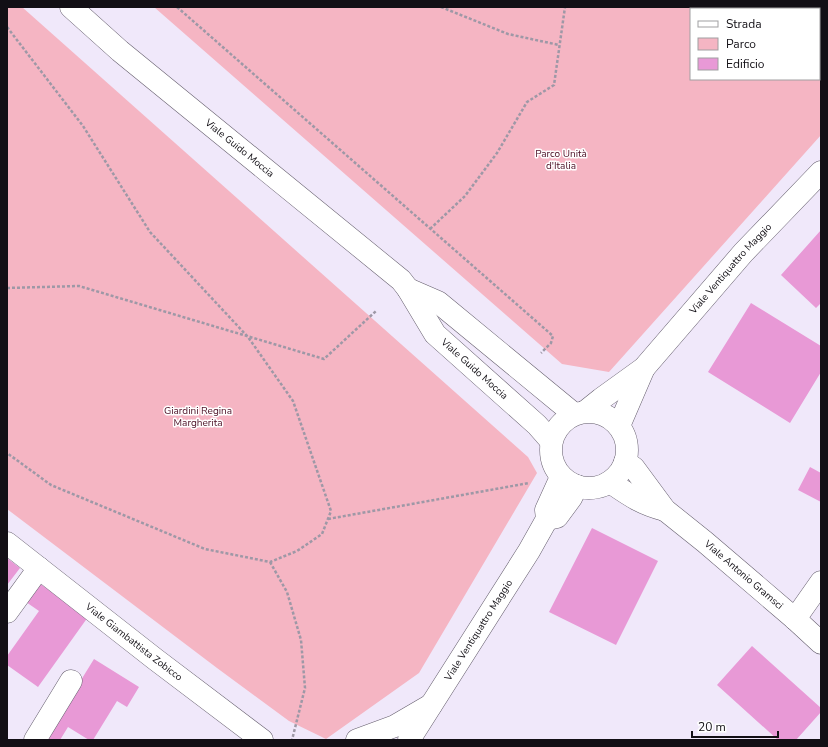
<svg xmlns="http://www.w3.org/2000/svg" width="828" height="747" viewBox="0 0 828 747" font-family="'Nunito Sans',sans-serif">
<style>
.green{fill:#f5b5c3;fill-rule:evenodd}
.building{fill:#e899d6}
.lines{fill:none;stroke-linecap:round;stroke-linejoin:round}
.street-casing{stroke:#655e6d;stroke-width:23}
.secondary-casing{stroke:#655e6d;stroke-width:23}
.path{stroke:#9e98a6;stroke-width:2.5;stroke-dasharray:3 2;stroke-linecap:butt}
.street{stroke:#fff;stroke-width:22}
.secondary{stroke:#fff;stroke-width:22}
.labels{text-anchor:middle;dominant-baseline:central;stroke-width:3;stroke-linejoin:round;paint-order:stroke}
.street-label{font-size:10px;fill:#120f15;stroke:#fff}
.park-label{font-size:10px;fill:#4b0e24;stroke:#fff}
</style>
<rect width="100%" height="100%" fill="#f0e8fa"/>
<path class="green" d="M7 7H22L528 457 537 473 419 673 326 739 289 721 217 668 7 509Z
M154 7H821V135L609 372 562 364ZM691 9H819V79H691Z"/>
<path class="building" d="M821 230V303L816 308 781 275Z
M751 303 821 346V372L790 423 708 372Z
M810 467 821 473V502L798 490Z
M592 528 658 561 616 645 549 612Z
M7 558 20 568 7 585Z
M39 583 88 617 38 687 7 665V656L39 611 26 602Z
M752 646 821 708V712L796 740H778L717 685Z
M94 659 139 687 127 707 117 701 93 740H89L68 727 60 740H44Z"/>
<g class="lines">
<g class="street-casing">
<g id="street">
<path id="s1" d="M586 411 601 399 644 368 743 253 821 172"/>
<path d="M619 426 644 368"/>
<path id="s2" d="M7 543 155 659 262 740"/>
<path d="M7 612 39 568"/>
<path d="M795 619 821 582"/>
<path d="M35 740 71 681"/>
<path d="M357 740 395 726 431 705"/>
</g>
</g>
<g class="secondary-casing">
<g id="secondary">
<path id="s3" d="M71 7 120 51 401 280 408 289 435 334 537 425 551 441"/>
<path d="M408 289 438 302 574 414"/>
<circle cx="589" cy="450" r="38"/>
<path id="s4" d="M625 462 634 468 665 510 705 542 795 619 821 643"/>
<path d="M610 482C629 495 641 504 665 510"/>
<path d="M547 519 557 517 571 498 577 486"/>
<path id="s5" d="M409 740 529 551 547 519 546 510 561 477"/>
</g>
</g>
<path class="path" d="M177 7 553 336 551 343 541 353
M441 7 508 34 559 45
M7 27 83 126 150 232 248 337 293 401 331 511 322 534 297 551 270 562 205 549 51 485 7 453
M430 229 465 196 497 153 527 102 554 85 565 7
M7 288 79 286 324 359 376 311
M328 519 529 483
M270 562 287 592 301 640 305 688 292 740"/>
<use href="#street" class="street"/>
<use href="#secondary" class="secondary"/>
</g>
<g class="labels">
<g class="street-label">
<text stroke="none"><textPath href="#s3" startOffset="220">Viale Guido Moccia</textPath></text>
<text stroke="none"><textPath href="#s1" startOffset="204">Viale Ventiquattro Maggio</textPath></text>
<text stroke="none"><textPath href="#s3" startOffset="545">Viale Guido Moccia</textPath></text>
<text stroke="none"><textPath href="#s4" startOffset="165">Viale Antonio Gramsci</textPath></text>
<text stroke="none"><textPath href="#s5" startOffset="130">Viale Ventiquattro Maggio</textPath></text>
<text stroke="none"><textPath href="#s2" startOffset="161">Viale Giambattista Zobicco</textPath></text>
</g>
<g class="park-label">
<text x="561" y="154">Parco Unità<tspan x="561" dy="12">d'Italia</tspan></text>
<text x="198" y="411">Giardini Regina<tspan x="198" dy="12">Margherita</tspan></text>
</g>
</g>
<rect width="828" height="747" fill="none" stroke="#120f15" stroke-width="16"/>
<rect x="690" y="8" width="130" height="72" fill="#ffffff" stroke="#a09fa1"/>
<rect x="698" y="21" width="20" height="6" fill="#ffffff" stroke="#a09fa1"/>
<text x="726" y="28" font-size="12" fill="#120f15">Strada</text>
<rect x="698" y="38" width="20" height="12" fill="#f5b5c3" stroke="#a09fa1"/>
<text x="726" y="48" font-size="12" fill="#120f15">Parco</text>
<rect x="698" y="58" width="20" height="12" fill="#e899d6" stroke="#a09fa1"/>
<text x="726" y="68" font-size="12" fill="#120f15">Edificio</text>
<path d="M692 731v6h86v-6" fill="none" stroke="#120f15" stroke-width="2"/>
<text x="698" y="731" font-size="12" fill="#120f15" stroke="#ffffff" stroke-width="3" paint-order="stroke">20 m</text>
</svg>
